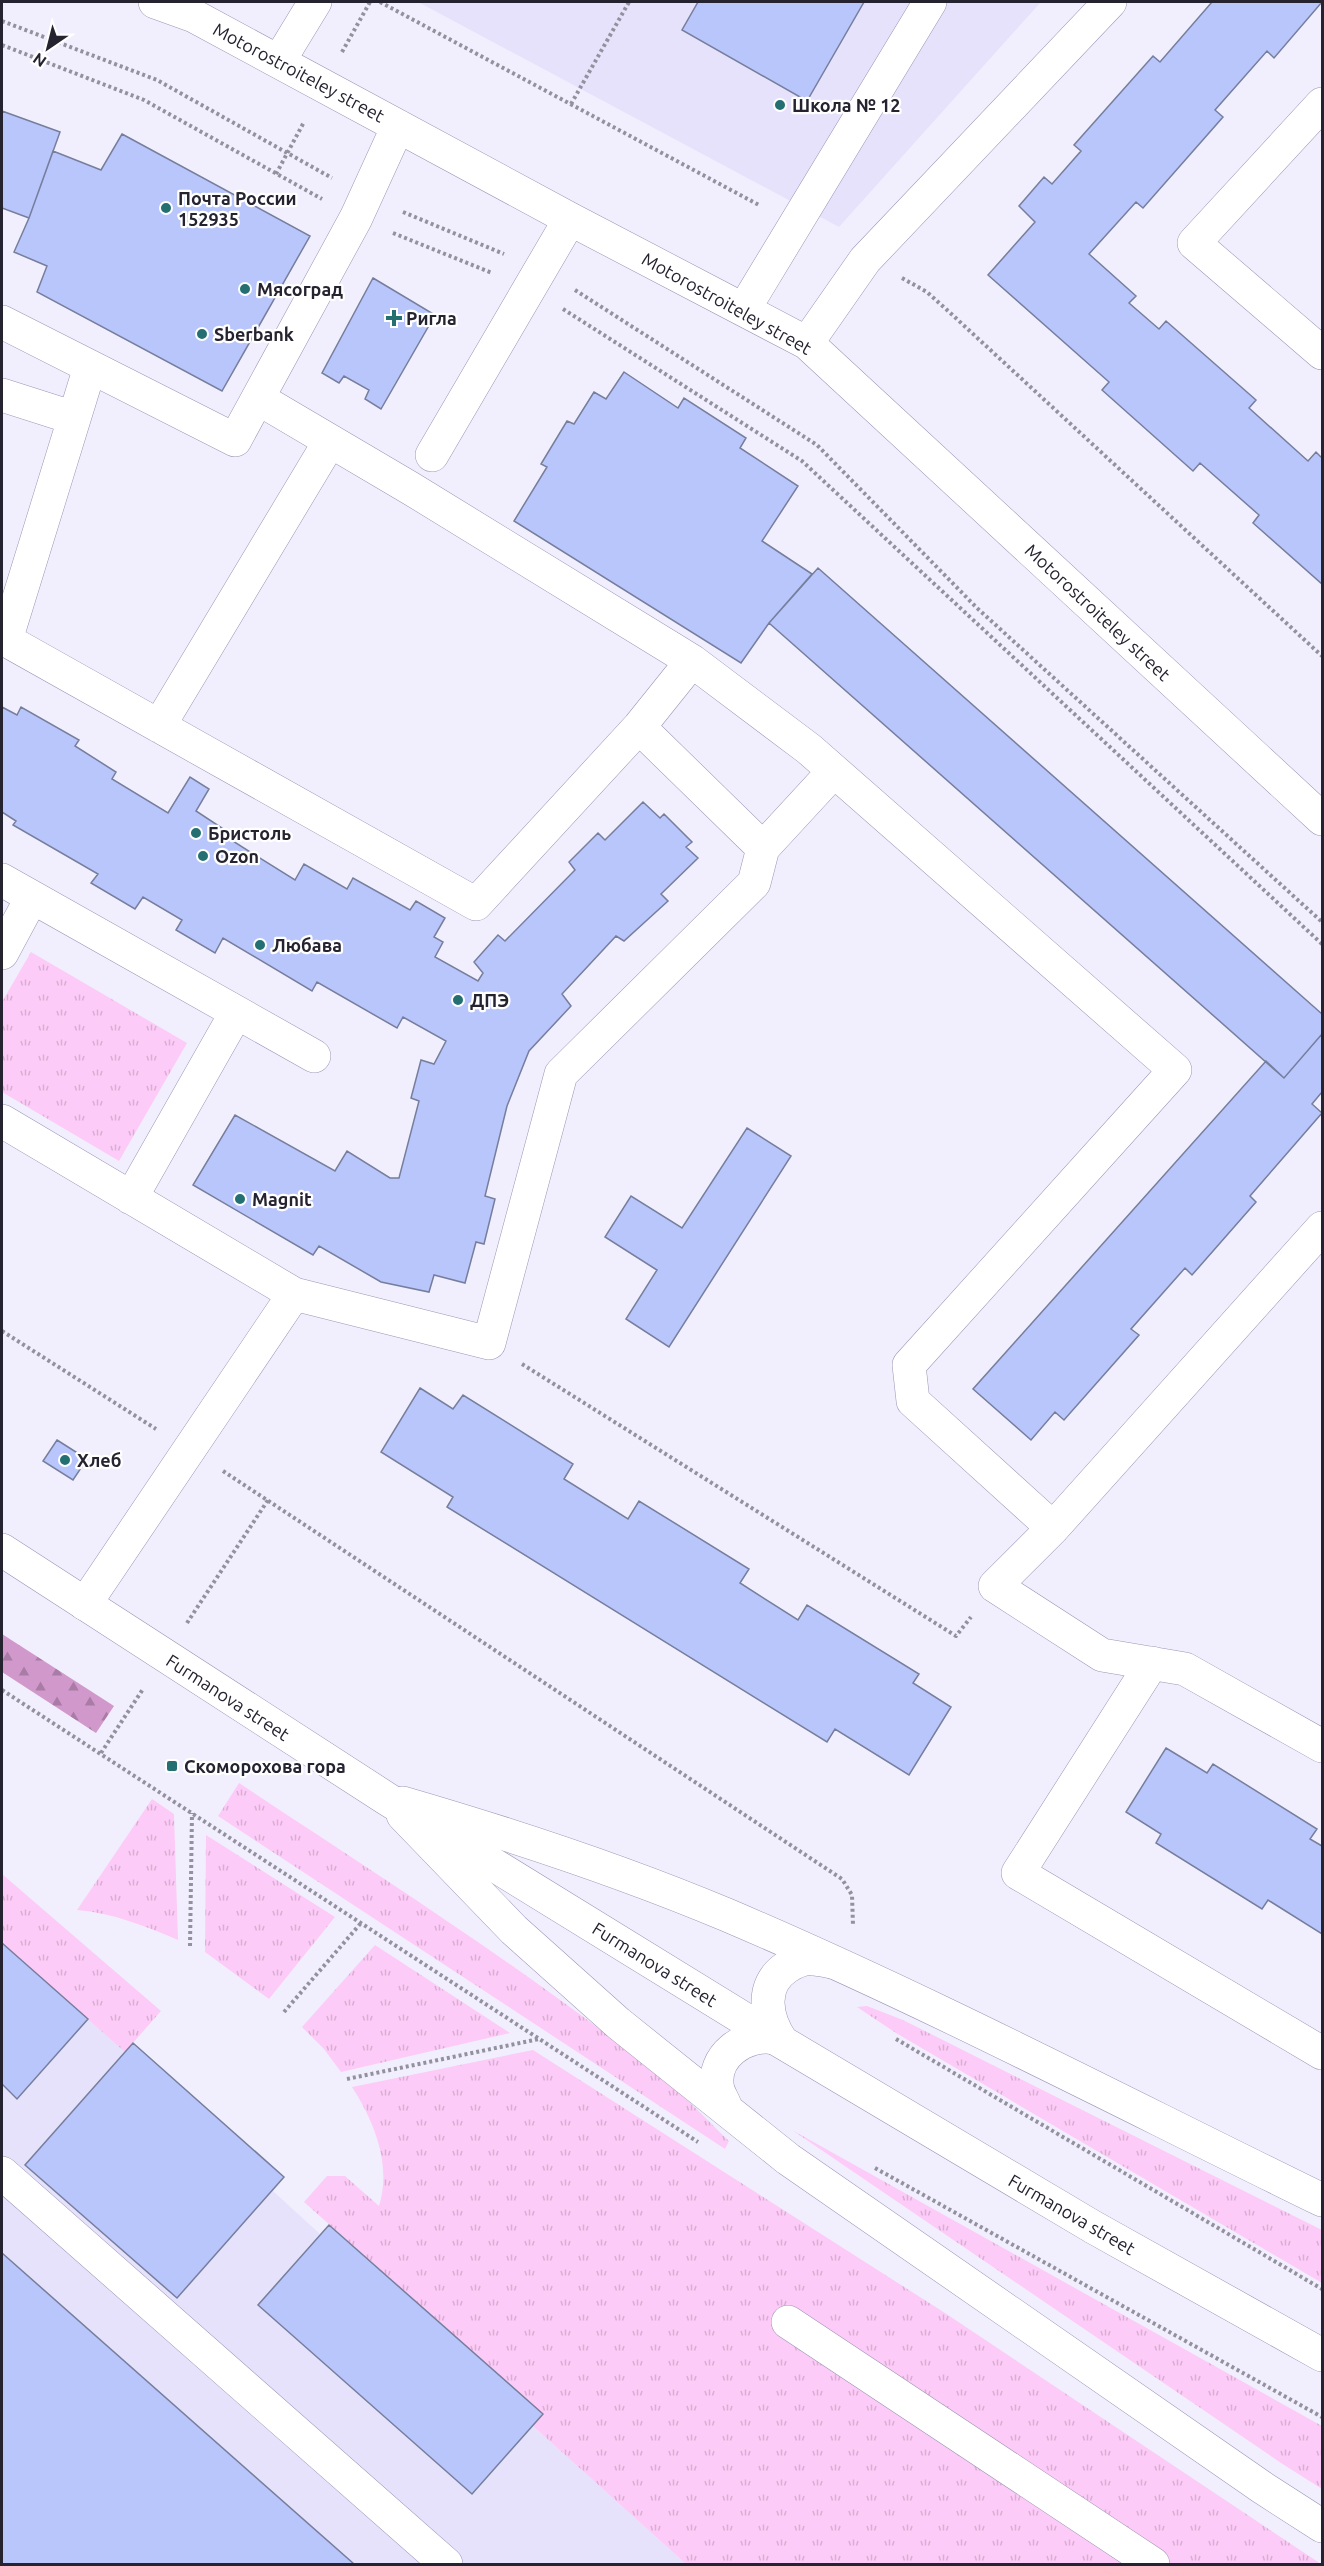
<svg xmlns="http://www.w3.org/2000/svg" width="1324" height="2566" viewBox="0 0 1324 2566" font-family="Ubuntu,sans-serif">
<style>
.built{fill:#e6e2fc}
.grass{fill:url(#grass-tufts)}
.forest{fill:url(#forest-firs)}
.building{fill:#b8c6fc;stroke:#767e9c;stroke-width:1.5}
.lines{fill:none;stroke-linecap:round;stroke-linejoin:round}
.minor-casing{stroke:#9b96b6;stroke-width:34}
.major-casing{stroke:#9b96b6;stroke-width:34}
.path{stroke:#93919e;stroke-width:4;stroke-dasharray:3 3;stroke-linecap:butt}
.minor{stroke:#fff;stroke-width:33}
.major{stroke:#fff;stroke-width:33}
.poi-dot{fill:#236f71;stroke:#fff;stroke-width:2}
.labels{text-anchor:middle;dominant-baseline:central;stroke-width:4.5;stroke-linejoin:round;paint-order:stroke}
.street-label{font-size:18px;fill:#252330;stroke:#fff}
.poi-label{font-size:18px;font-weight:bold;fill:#252330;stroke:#fff;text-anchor:start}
</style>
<defs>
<pattern id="grass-tufts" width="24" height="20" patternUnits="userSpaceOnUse" patternTransform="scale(1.5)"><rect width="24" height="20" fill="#fdcbf7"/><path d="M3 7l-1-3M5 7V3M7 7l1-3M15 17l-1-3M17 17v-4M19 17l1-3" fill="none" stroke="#d9aed4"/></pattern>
<pattern id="forest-firs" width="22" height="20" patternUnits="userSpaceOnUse" patternTransform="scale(1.5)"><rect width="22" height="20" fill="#d198cb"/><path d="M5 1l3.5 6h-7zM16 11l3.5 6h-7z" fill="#a97ca5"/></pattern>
</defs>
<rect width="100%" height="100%" fill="#f1effd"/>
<path class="built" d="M418 2H1041L839 227Z
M2 1943 125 2051 133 2043 284 2177 273 2191 320 2234 329 2225 543 2414 533 2426 686 2564H2Z"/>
<path class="grass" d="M31 952 187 1043 119 1161 2 1092V1002Z
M239 1783C381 1877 526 1969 659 2075 684 2095 706 2119 729 2141L725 2149 218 1816Z
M152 1799 174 1814 178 1940C145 1926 113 1913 77 1910Z
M206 1835 335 1917 269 1999 205 1952Z
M2 1874 161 2011 125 2052 2 1943Z
M375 1945 510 2033 341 2072 324 2049 302 2027Z
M867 2006 903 2020 1322 2230V2283L896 2033 857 2007Z
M533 2050 945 2313 1321 2564H686L533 2426 543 2414 304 2202 327 2176H345L379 2206C392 2165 374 2121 352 2087Z
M792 2130 1322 2426V2489L1281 2463Z"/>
<path class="forest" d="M2 1634 114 1706 96 1733 2 1672Z"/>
<path class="building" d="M698 2H864L807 101 682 30Z
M1212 2H1322L1274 58 1267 51 1215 110 1223 117 1143 208 1136 202 1089 254 1136 296 1129 303 1159 329 1166 321 1256 400 1249 408 1308 461 1316 452 1322 458V584L1253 523 1259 515 1200 463 1193 471 1102 390 1109 382 988 275 1035 222 1019 206 1044 177 1052 184 1081 151 1074 145 1153 56 1160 62Z
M2 111 60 132 29 218 2 208Z
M122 134 310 236 222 391 37 292 47 266 14 252 29 218 53 151 101 170Z
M373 278 435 315 381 409 365 399 369 390 344 376 339 383 322 373Z
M624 372 678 408 684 398 746 438 740 448 798 486 762 541 812 574 769 623 741 663 514 521 547 467 541 464 567 421 574 424 594 392 606 399Z
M818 568 1322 1014V1034L1284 1078 769 623Z
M2 707 17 715 21 707 79 740 75 746 116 772 112 779 168 813 190 777 209 789 196 811 231 834 228 838 295 880 304 864 347 889 353 878 410 910 416 901 445 918 434 937 443 942 435 957 478 981 483 973 474 962 498 935 505 941 575 870 569 862 598 833 605 840 643 802 660 818 664 814 692 842 686 847 698 858 661 894 668 901 624 941 616 936 562 994 571 1006 529 1051 507 1106 485 1196 495 1199 484 1244 476 1242 465 1283 434 1275 429 1292 381 1282 319 1246 313 1255 193 1185 235 1115 335 1171 347 1151 390 1178H399L419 1101 411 1098 421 1060 434 1064 446 1041 403 1017 397 1028 317 982 312 991 223 938 215 953 176 930 182 920 143 897 135 909 91 883 98 874 13 825 16 821 2 812Z
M1322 1034V1092L1312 1104 1322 1113 1250 1196 1256 1202 1192 1275 1185 1268 1131 1329 1139 1335 1064 1420 1055 1412 1031 1440 973 1389 1266 1061 1284 1078Z
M747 1128 791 1156 669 1347 626 1319 657 1270 605 1237 631 1196 682 1228Z
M420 1388 453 1409 463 1395 573 1464 564 1479 628 1519 639 1501 749 1569 740 1583 798 1620 807 1605 919 1674 913 1683 951 1707 909 1775 835 1729 827 1742 447 1507 453 1497 381 1452Z
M57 1440 87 1459 73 1480 43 1461Z
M1166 1748 1207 1773 1213 1764 1317 1829 1310 1839 1322 1846V1934L1268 1900 1262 1909 1156 1843 1161 1834 1126 1812Z
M2 1943 88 2019 17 2099 2 2084Z
M133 2043 284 2177 177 2298 25 2165Z
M329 2225 543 2414 472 2494 258 2305Z
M2 2253 354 2564H2Z"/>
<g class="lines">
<g class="minor-casing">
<path id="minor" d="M155 2 194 16 570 219 807 343 1322 819
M279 61 315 2
M1322 104 1194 243 1322 353
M744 309 930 2
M2 322 235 440 356 218 398 126
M807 343 865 260 1110 2
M90 367 6 640 476 904 639 727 692 661
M2 395 74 418
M259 399 410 488 692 661 809 749 1175 1070 909 1365 913 1401 1053 1528
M432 455 570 219
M159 726 330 441
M763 848 834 771
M2 880 314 1056
M2 953 31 899
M2 1121 294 1294 489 1343 561 1074 754 883 763 848 639 727
M131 1198 236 1013
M1322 1228 1053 1528 995 1586 1102 1655 1185 1669 1322 1746
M85 1604 294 1294
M1152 1663 1018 1873 1322 2053
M403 1803C513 1835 622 1871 727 1915 929 2001 1125 2104 1322 2200
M403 1815 514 1930 618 2023 788 2159 1263 2488 1322 2526
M726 2108C724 2102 720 2096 718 2090 710 2056 746 2032 775 2038
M2 2173 446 2564
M788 2322 1153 2564"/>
</g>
<g class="major-casing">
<path id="major" d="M2 1550 387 1799 775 2038 1093 2227 1322 2355
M782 2042C766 2019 759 1985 787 1967 795 1962 804 1958 813 1959 819 1959 826 1961 832 1962"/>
</g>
<path class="path" d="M380 2 759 205
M2 21 157 80 332 178
M2 45 144 100 322 199
M342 52 370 2
M571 104 629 2
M276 174 304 122
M403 212 504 254
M393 233 492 273
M902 278 927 292 946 309 1322 656
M575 290 817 445 977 608 1322 922
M563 309 802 461 1322 944
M2 1331 156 1429
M522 1364 956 1636 971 1617
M223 1471 842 1879 852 1895 853 1925
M187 1623 268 1500
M2 1690 698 2142
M101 1753 143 1689
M190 1946 192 1813
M284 2012 361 1923
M896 2039 1322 2289
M347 2079 539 2039
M875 2168 1322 2417"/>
<use href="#minor" class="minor"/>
<use href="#major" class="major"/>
</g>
<g class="poi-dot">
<circle cx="780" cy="105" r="6"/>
<circle cx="166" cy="208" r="6"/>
<circle cx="245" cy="289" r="6"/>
<path d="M391 309h6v6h6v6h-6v6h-6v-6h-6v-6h6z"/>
<circle cx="202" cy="334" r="6"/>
<circle cx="196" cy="833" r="6"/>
<circle cx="203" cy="856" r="6"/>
<circle cx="260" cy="945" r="6"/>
<circle cx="458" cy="1000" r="6"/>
<circle cx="240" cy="1199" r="6"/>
<circle cx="65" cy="1460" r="6"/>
<rect x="166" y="1760" width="12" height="12" rx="3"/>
</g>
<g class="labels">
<g class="street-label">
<text transform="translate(299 72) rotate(28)">Motorostroiteley street</text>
<text transform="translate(727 303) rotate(29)">Motorostroiteley street</text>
<text transform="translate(1098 612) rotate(43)">Motorostroiteley street</text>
<text transform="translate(228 1697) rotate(33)">Furmanova street</text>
<text transform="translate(655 1964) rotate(32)">Furmanova street</text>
<text transform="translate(1072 2214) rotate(30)">Furmanova street</text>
</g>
<g class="poi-label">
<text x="792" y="105">Школа № 12</text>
<text x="178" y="198">Почта России<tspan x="178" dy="21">152935</tspan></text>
<text x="257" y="289">Мясоград</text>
<text x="406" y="318">Ригла</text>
<text x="214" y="334">Sberbank</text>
<text x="208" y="833">Бристоль</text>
<text x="215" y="856">Ozon</text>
<text x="272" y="945">Любава</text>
<text x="470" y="1000">ДПЭ</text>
<text x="252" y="1199">Magnit</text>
<text x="77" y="1460">Хлеб</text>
<text x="184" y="1766">Скоморохова гора</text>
</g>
</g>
<rect width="1324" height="2566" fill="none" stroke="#252330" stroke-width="6"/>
<g transform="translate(48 48) rotate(215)" stroke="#ffffff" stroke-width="4.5" paint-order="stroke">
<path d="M0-4.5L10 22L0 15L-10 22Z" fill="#252330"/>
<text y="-9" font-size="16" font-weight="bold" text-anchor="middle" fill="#252330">N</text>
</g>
</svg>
